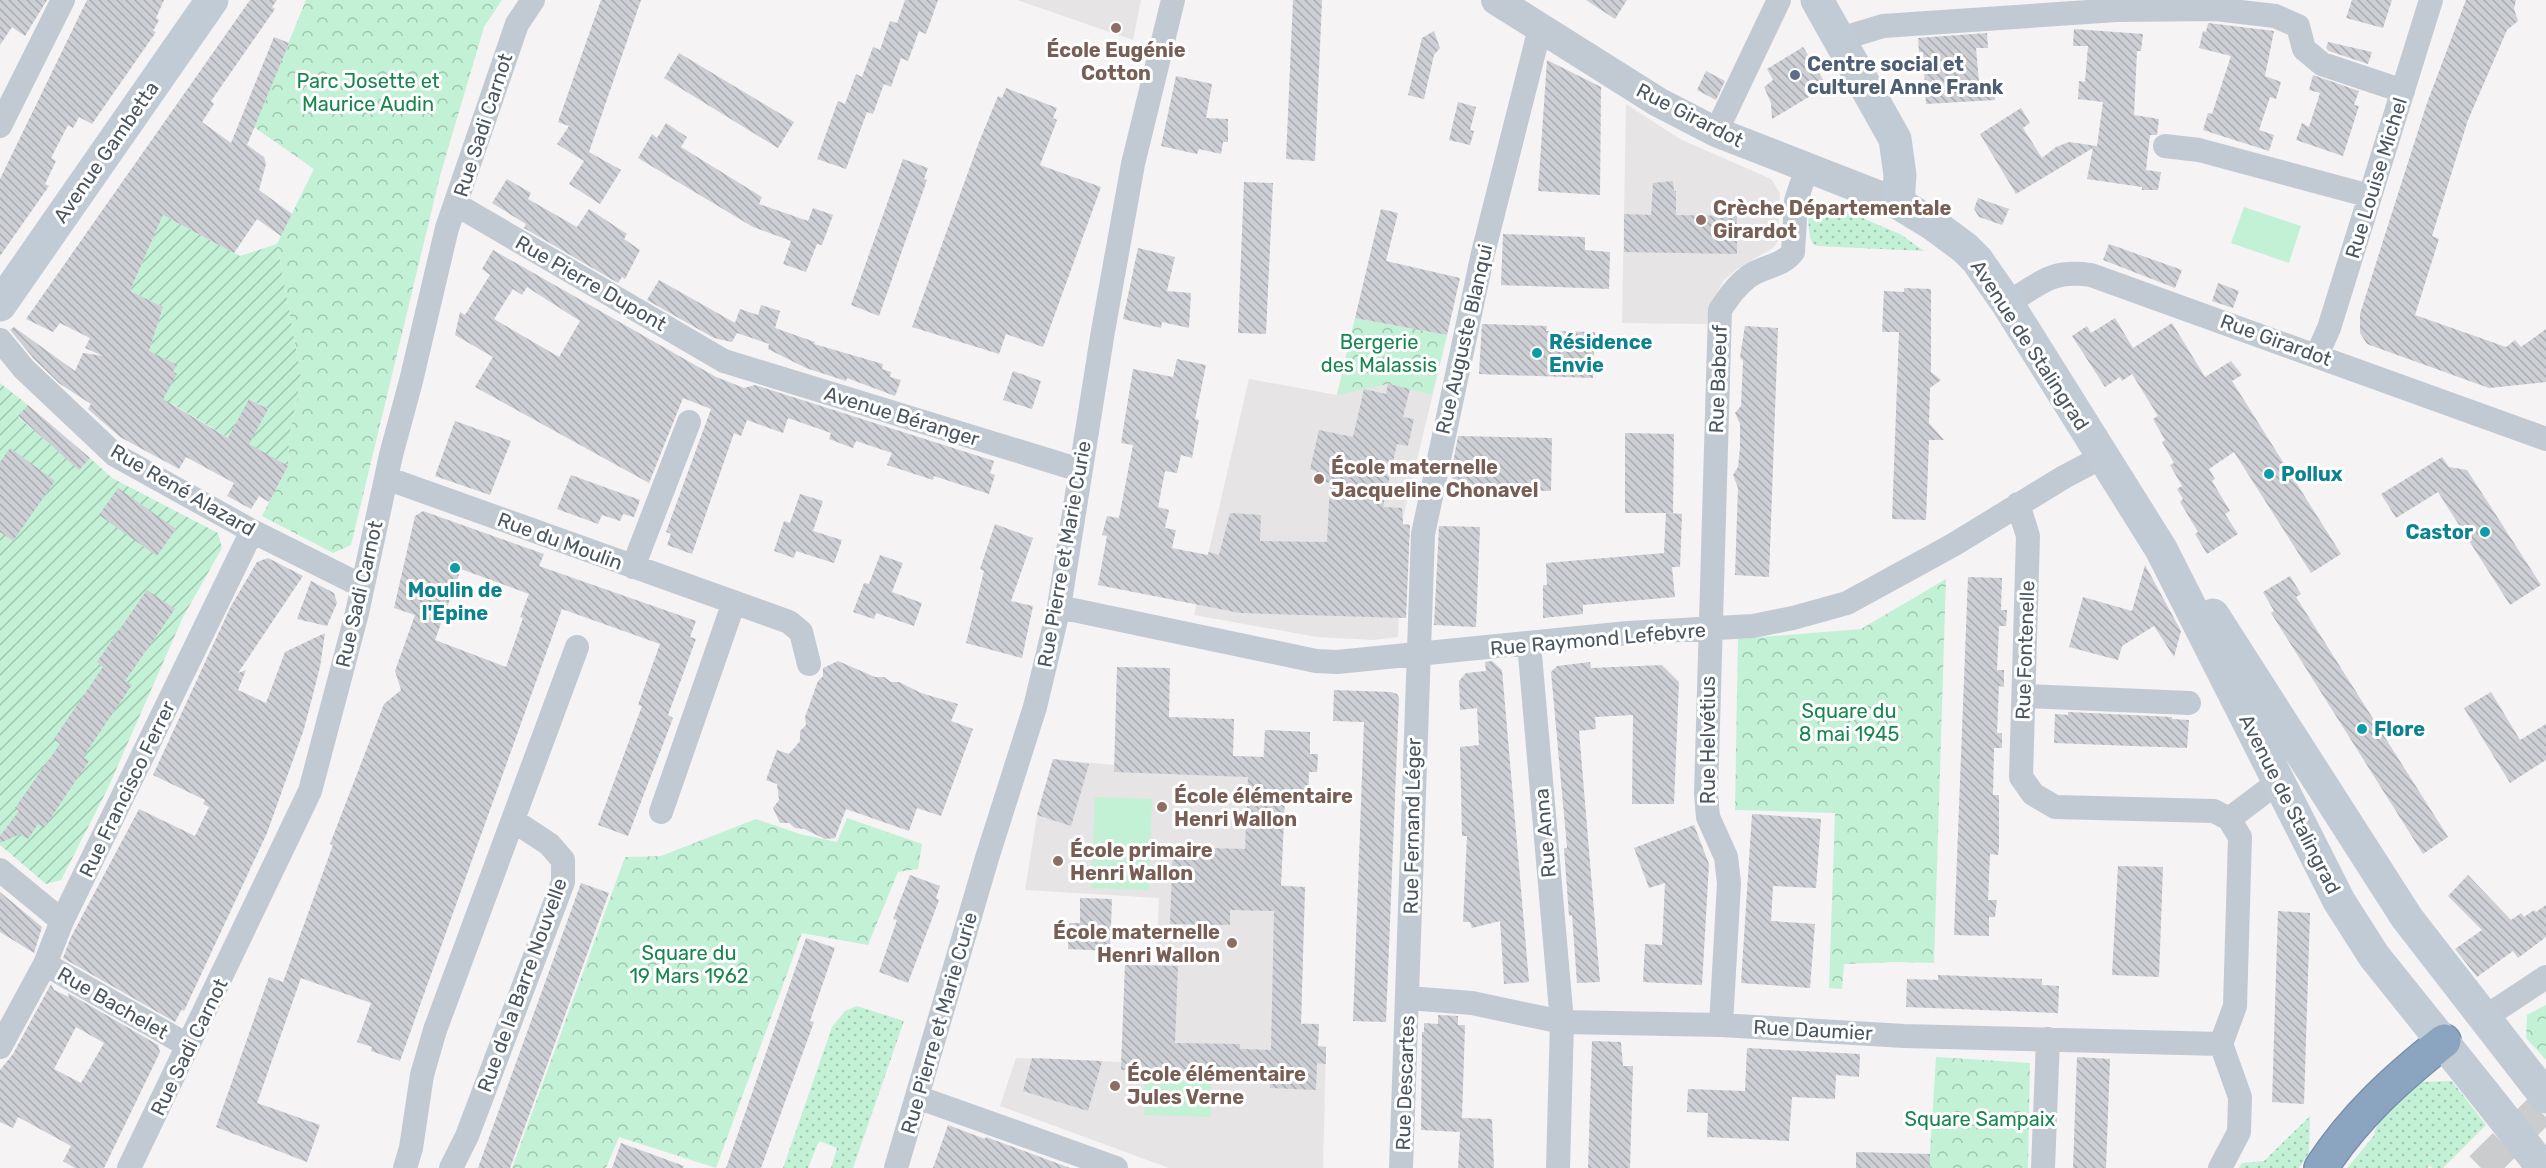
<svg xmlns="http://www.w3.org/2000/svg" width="2546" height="1168" viewBox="0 0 2546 1168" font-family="Rubik,sans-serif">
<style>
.education{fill:#e6e4e5}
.grass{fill:url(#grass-dots)}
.forest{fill:url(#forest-crowns)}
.garden{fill:url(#garden-furrows)}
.pitch{fill:#c3f1d5}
.building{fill:url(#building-back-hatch);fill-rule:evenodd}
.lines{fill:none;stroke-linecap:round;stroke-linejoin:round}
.motorway-tunnel{stroke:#caccce;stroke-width:33;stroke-dasharray:33 16;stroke-linecap:butt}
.motorway-casing{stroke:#7690ad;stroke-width:36}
.minor{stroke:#c1cad2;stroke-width:24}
.tertiary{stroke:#c1cad2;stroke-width:30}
.secondary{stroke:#c1cbd6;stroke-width:33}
.motorway{stroke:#8ba5c1;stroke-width:33}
.secondary-bridge{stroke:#c1cbd6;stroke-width:33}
.education-dot{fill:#8d6e63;stroke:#fff;stroke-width:2}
.service-dot{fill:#5c6f8a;stroke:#fff;stroke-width:2}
.culture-dot{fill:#0f9aa8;stroke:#fff;stroke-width:2}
.labels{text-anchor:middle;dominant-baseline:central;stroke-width:6;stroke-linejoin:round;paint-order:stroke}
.education-label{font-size:20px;font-weight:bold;fill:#785e54;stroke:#fff;text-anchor:start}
.service-label{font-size:20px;font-weight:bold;fill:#4e5e75;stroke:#fff;text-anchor:start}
.park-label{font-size:20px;fill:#17864f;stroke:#fff}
.street-label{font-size:20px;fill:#4a5661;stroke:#fff}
.culture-label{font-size:20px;font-weight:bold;fill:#0d838f;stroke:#fff;text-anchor:start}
</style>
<defs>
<pattern id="grass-dots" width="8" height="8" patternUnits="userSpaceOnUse" patternTransform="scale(1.5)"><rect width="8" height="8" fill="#c3f1d5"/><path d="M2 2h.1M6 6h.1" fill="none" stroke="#a0c6b0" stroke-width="1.8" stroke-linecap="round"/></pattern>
<pattern id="forest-crowns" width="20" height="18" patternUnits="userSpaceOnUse" patternTransform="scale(1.5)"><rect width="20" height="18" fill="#c3f1d5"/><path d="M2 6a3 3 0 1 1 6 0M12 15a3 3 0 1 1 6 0" fill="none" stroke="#a0c6b0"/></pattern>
<pattern id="garden-furrows" width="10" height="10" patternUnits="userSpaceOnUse" patternTransform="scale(1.5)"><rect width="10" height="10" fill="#c3f1d5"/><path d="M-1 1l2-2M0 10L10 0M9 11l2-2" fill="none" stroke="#a0c6b0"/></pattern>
<pattern id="building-back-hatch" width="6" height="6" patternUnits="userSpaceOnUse" patternTransform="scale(1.5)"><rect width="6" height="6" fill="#cdcfd5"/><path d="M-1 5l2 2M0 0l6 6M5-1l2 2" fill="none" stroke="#a8abb0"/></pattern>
</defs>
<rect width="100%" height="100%" fill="#f5f3f3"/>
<path class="education" d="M1017 0H1141L1133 40Z
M1626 104 1680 139 1771 179 1780 193 1778 241 1773 248 1737 269 1724 280 1710 306 1707 324 1622 323Z
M1355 318 1447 335 1403 518 1398 637 1373 640 1317 637 1194 615 1249 379 1337 395Z
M1265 730 1310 732V754H1318L1317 772H1309L1308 798 1285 797 1281 885 1305 887 1301 1023 1319 1024 1318 1046 1326 1047 1323 1168H1169L1000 1106 1016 1058 1121 1062 1125 965H1156L1159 898 1025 890 1037 815 1053 759 1114 765 1233 756 1263 757Z"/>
<path class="grass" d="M1813 201 1825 202 1900 234 1924 251 1817 246 1812 243C1808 230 1806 214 1813 201Z
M857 1006 904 1021 853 1168H831L837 1148 819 1141 808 1168H783L832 1027 845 1011Z
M2452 1081 2486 1125 2443 1168H2432L2430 1165 2427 1168H2347L2373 1137 2379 1120 2416 1082Z
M2310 1116 2309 1153 2299 1168H2239L2242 1163 2264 1161Z"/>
<path class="forest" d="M306 0H502L484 27 440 176 351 545 333 553 262 516 288 466 289 437 301 377 277 244 314 169 254 127Z
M1355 318 1447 335 1432 395 1388 384 1337 395Z
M1946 579 1934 963 1896 962 1844 964 1842 989 1829 988 1835 813 1735 810 1738 639 1861 629Z
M847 818 922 844 918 869 898 872 868 945 802 933 716 1168 619 1137 606 1168H512L625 857 661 856 756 819 800 834 837 842Z
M2546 1005V1060L2526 1038 2527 1015Z
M1936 1057 2030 1063 2028 1168H1929Z"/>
<path class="garden" d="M163 215 240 256 277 244 301 377 289 437 288 466 248 444 268 409 250 399 235 425 232 440 171 403 165 412 158 408 176 366 148 354 163 307 130 291Z
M0 383 28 405 18 417 79 469 90 458 112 478 218 533 222 548 183 617 108 788 61 880 46 884 0 845Z"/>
<path class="pitch" d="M2244 207 2301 226 2289 263 2231 243Z
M1095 797 1152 799 1149 890 1091 888Z
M1145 1079 1211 1080V1117L1144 1115Z"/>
<path class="building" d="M0 0H47L25 36 12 27 0 45Z
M87 0H164L156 18 159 20 153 31 156 32 92 124 79 117 73 128 68 125 51 158 56 161 45 184 49 186 0 256V179Z
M250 0H277L272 7 275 9 211 101 214 104 202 122 231 143 274 37 289 43 247 145 264 157 266 164 259 190 292 214 281 236 257 219 234 253 163 215 130 291 163 307 149 351 177 365 173 372 177 374 163 399 228 438 249 399 268 409 249 444 288 466 269 502 259 496 251 509 227 496 234 483 186 457 179 469 120 437 88 409 91 404 60 384 34 359 10 330 14 327 75 371 83 353 103 356 85 348 90 338 60 323 53 332 26 319Z
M601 0H641L589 152 621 170 600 204 569 184 584 161 557 144 569 126 558 122Z
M905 0H938L926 34 919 31 908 61 901 58 891 87 884 84 873 114 867 112 846 169 817 159 838 101 845 104 856 74 862 77 873 47 880 50 890 21 897 23Z
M1293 0H1322L1315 161 1286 159Z
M1586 0H1627L1615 19Z
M2352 0H2392L2383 28 2346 18Z
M2466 0H2516L2514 9 2518 21 2507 30 2468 120 2432 236 2439 239 2415 315 2506 347 2515 340 2521 347 2546 329V382L2489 388 2367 344 2360 333V314L2389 222 2427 103Z
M2208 23 2274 31 2265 76 2281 82 2276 99 2270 97 2259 130 2274 135 2269 151 2203 130 2208 113 2212 114 2231 56 2199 48 2203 31 2206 32Z
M2074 29 2143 34 2141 51H2137L2134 115 2159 119 2157 135H2150L2146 170 2161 172 2158 190H2142V187L2087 179 2093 148 2016 194 1980 134 2021 108 2030 123 2023 128 2042 158 2056 147 2069 142 2097 146 2103 102 2078 99 2079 81 2085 82 2088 46H2073Z
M1434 31 1440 48 1434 55 1424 99 1408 95 1422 38Z
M1987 33 1988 48H1976L1979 82 1994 81 1995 100 1926 104 1923 52H1919L1918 38Z
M2328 42 2372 52 2368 64 2329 51 2326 48Z
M1803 47 1827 86 1772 119 1771 103 1764 87 1773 80 1767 69Z
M679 53 794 122 778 148 664 78Z
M1547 60 1601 87 1600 195 1538 191Z
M1706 71 1725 81 1716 100 1697 90Z
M2313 75 2359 91 2354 105 2359 106 2343 156 2296 140 2302 123 2309 127 2320 93 2309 90Z
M1176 76 1212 84 1206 118 1228 119V142H1223L1221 154 1199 149 1197 154 1161 146Z
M1006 88 1057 108 1053 118 1057 120 1040 165 1101 187 1043 347 1006 334 999 354 912 327 979 142 998 96 1002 98Z
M1458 102 1476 107 1470 130 1474 131 1470 145 1449 140Z
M666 123 687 137 681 147 762 197 759 204 808 221 813 208 833 215 822 245 817 244 806 272 783 264 791 241 753 227 638 158 652 134 657 138Z
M903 159 928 168 924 179 927 180 879 316 851 305Z
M507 179 531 193 528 199 577 227 589 209 627 234 624 239 640 250 625 279 622 277 618 283 524 228 526 224 492 203Z
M1673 181 1674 191H1676V215L1737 216V254L1624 252V214L1651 215 1653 183Z
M1244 182 1273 183 1266 334 1238 333Z
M1978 198 2009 209 2002 225 1979 217 1974 209Z
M1381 209 1398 213 1386 261 1460 278 1447 335 1355 318Z
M1503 234 1585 237V250L1610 252 1609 289 1501 285Z
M2109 244 2182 270 2175 288 2103 260Z
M1138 248 1175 257 1167 291 1191 293 1189 328 1162 322 1161 328 1123 319Z
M493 250 716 377 744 388 755 385 994 461 990 473 995 475 989 494 934 476 933 480 887 465 892 453 856 441 853 448 829 439 831 433 788 418 783 433 747 420 741 436 734 433 692 554 667 545 671 534 666 532 711 409 683 398 649 483 475 387 493 357 455 335 460 312 465 315 490 275 482 269ZM527 287 580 321 559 357 494 319 513 289 522 295Z
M659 280 735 323 740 309 758 315 761 305 780 311 775 328 815 342 814 344 883 364 882 369 891 372 890 377 901 380 895 396 847 378 846 381 806 368 768 349 769 344 737 333 732 342 714 338 647 300Z
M2218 283 2239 291 2233 308 2212 301Z
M1904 288 1931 289V372L1941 380 1930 388 1929 423 1944 440H1929L1926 520 1892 519 1899 332H1882L1884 291 1904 292Z
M2115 318 2133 348 2172 323 2205 377 2231 361 2242 375 2232 381 2341 554 2311 573 2234 452 2209 469 2215 479 2212 481 2230 511 2225 514 2238 534 2207 554 2195 534 2198 532 2180 502 2183 499 2177 489 2182 486 2170 465 2174 463 2162 442 2165 440 2153 419 2158 416 2132 374 2122 381 2120 377 2105 387 2072 336 2087 326 2091 333Z
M1482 324 1547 326 1546 331 1595 332 1593 378 1479 374Z
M1745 326 1778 328 1769 577 1735 575 1738 488 1733 475 1738 467 1740 448V424L1735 413 1741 406 1743 361 1740 357Z
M1177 359 1206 365 1195 419 1199 420 1192 458 1181 455 1177 473 1165 471 1158 507 1169 510 1165 528 1176 530 1172 548 1208 555V552L1219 555 1230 513 1261 515 1260 541 1327 542 1330 483 1315 480 1317 471 1310 469 1319 430 1353 437 1364 389 1386 394 1388 384 1410 389 1403 417 1414 419 1408 446 1397 444 1383 507 1402 508 1403 524 1410 525 1406 618 1240 613 1098 585 1107 536 1102 535 1107 516 1119 518 1133 445 1121 443 1133 369 1173 377Z
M1013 371 1041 381 1032 409 1003 400Z
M28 405 90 458 79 470 18 416Z
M455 421 511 441 490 495 435 476Z
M1625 433 1674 434 1673 513H1669L1682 514 1680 567H1672L1675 597 1583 605V614L1543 618V585H1547L1546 563 1664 553 1666 513H1625Z
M1458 436 1552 438 1551 491 1452 489 1453 463Z
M10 448 55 481 13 541 0 532V462Z
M2442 457 2449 467 2467 470 2541 585 2510 605 2438 492 2396 518 2381 494Z
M571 475 640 500 634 517 623 514 620 521 602 515 598 524 557 509Z
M118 488 176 529 157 556 99 515Z
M800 494 823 501 813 531 842 540 834 563 796 551 794 558 774 551 784 521 790 523Z
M423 511 544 554 539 566 696 621 690 637 696 639 668 715 673 718 628 836 598 825 642 706 638 705 660 644 562 609 400 1061 371 1051 372 1047 357 1042 371 1003 301 978 257 1103 320 1125 307 1162 216 1127 269 977 283 982 333 845 330 844 384 704 401 690 395 671 415 615 394 608 415 516ZM461 569 529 594 520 617 523 618 506 667 435 640Z
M995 524 1033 538 1011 601 1033 606 1022 658 966 643 984 571 980 569Z
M1439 526 1480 527 1476 627 1434 625Z
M880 555 903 563 892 592 922 603 914 626 876 613 874 619 853 612 864 583 869 584Z
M268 558 303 576 238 673 246 670 238 690 266 703 285 652 325 633 320 667 304 729 267 833 184 1011 182 1009 175 1022 63 958 71 937 139 809 195 836 209 807 203 804 205 800 153 775 231 606 257 562Z
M2145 565 2181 631 2174 657 2154 626 2122 646 2118 660 2069 647 2083 597 2132 611Z
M2290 576 2301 594 2296 597 2448 837 2423 854 2271 613 2274 611 2263 592Z
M1968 577 2002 578 2001 610H2007L2006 626H1999L1997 670H2004V687L1999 686 1997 733H2002V748H1994L1993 795H1999V848L1998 855 1990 854 1988 900H1997L1995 917H1989V936L1954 935Z
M311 581 334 593 337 603 327 626 297 619Z
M147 590 175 609 125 681 132 685 83 757 89 761 44 828 38 824 28 839 20 834 0 843V836L19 811 15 808 60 744 54 739 103 667 97 662Z
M838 661 875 677H884L891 682H899L921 693 958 704 951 721 973 729 941 816 917 808 909 831 846 809 835 838 825 839 804 829 795 828 789 823H780L773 808 779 800 777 784 766 780 777 750 789 754 800 741V731L806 725 805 717 818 681 823 676V668Z
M1492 661 1502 670 1529 982 1504 984 1500 921 1472 928 1470 922H1463L1467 836H1462L1460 747 1479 745 1477 708 1460 710 1459 681 1466 673 1486 671 1485 662Z
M1590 662 1591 668 1662 665 1679 682 1674 804H1632L1633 715 1595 717 1596 729 1579 731 1600 982 1577 983 1572 915 1569 916 1564 848H1567L1551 672 1557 666Z
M1117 667 1170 668 1169 717 1234 719 1233 756 1264 757 1265 730 1310 732V754H1318L1317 772H1309L1308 798 1285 797 1281 886 1305 887 1301 1024H1319L1318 1046 1326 1047V1064L1317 1063 1316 1090 1270 1088V1074L1121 1070 1125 965 1178 966 1175 1043 1240 1044V1049L1271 1050 1274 911 1230 910V925L1170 924 1173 847 1245 849 1248 777 1114 772Z
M1334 690 1391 692 1397 694 1399 698 1386 1022 1353 1021 1364 722 1333 721Z
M2491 692 2520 740 2546 724V760L2510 783 2464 708Z
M2068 712 2172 717V719L2189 720 2187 748 2054 743 2055 714 2068 715Z
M1053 759 1089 764 1071 826 1037 815Z
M1752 814 1821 819 1816 888 1773 886 1771 921 1815 924 1810 988 1741 983Z
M1694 825 1709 864 1702 985 1643 982 1645 944 1662 945 1665 883 1649 888 1634 848Z
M2118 866 2163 867 2159 977 2112 975Z
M910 875 940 886 936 898 939 900 908 983 879 972 897 920 893 919Z
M2468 875 2511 920 2521 913 2524 917 2534 910 2536 912 2546 905V937L2518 958 2513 951 2477 977 2455 949 2482 930 2448 896Z
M581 883 609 893 510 1168H478Z
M0 892 42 927 34 953 0 932Z
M1080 898 1112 899 1110 951 1068 949 1069 923H1080Z
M2278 911 2310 913 2304 1104 2272 1102Z
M806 938 835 948 810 1021 814 1022 761 1168H726Z
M1938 975 2042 979V985L2059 986 2058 1013 1906 1007 1907 979 1938 980Z
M51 984 54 990 69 997 68 993 158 1045 160 1052 104 1168H75L63 1161 71 1146 18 1117 13 1128 0 1122V1070L13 1054ZM76 1027 104 1043 81 1083 54 1069Z
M1438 1015 1458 1016V1025H1465L1462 1118 1492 1119 1494 1168H1458L1460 1132 1421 1130 1422 1032H1424V1023L1438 1024Z
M1592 1041 1621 1042 1623 1066H1633L1630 1168H1588Z
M1747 1048 1860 1054 1859 1077 1836 1075 1835 1099 1792 1097 1789 1141 1707 1137 1708 1113 1687 1112 1688 1089 1745 1091Z
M2077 1057 2110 1059 2106 1168H2073Z
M1032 1058 1102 1061 1088 1111 1023 1091Z
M948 1125 985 1139 986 1137 1070 1168H933Z
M621 1143 684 1166 683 1168H612Z
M1856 1152 1930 1154V1168H1856Z"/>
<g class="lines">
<path class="motorway-tunnel" d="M2481 1168 2546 1104"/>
<g class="motorway-casing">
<path id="motorway" d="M2321 1168C2354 1117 2396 1079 2444 1041"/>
</g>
<path class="minor" d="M1840 39 1883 26 2117 10 2216 9 2275 16 2298 26 2304 49 2322 64 2403 91
M0 126 63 0
M1716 132 1779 0
M2165 146 2199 150 2370 196
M457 205 724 361 1080 470
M2007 303C2041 284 2050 269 2091 275L2546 439
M0 340 24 369 115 455 252 531 362 586
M2317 355 2329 328 2431 0
M386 478 789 622 801 632 809 664
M2018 504 2028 536 2021 777 2033 794 2055 807 2214 811 2229 819 2240 837 2235 1006 2221 1044 2240 1097 2239 1132 2220 1168
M633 567 689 422
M1059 607 1316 661 1337 662 1628 633 1753 626 1793 618 1847 603 1953 545 2064 477 2102 457
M1529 643 1562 1022 1558 1168
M2024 696 2189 703
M661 812 734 602
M2229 819 2278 782
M0 870 62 921
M45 964 180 1041
M1408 998 1472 1003 1562 1022 1721 1025 1904 1036 2221 1044
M2484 1018 2546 977
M1721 1025 1729 883 1726 857 1708 817 1706 793 1720 310C1728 298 1736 286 1748 277 1762 266 1782 267 1793 252L1796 201 1807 167
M0 1047 45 964 62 921 252 531
M917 1097 1116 1168
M129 1168 310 791 357 613 391 455 411 381 447 228 517 24 533 0
M405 1168 411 1148 422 1075 435 1030 577 647
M451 1168 467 1136 563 882V860L549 844 514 821
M896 1168 987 858 1035 707 1059 607 1103 331 1133 164 1173 0
M1401 1168 1423 534 1483 253 1540 28
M2043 1168 2048 1039"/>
<path class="tertiary" d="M1496 0 1658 102 1716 132 1898 203"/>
<path class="secondary" d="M1817 0 1895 139 1900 175 1898 203 1934 225 1965 248 1977 260 2007 303 2161 549 2339 901 2374 956 2483 1092
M0 305 212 0
M2213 615 2407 918 2546 1097"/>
<use href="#motorway" class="motorway"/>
<path class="secondary-bridge" d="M2483 1092 2543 1168"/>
</g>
<g class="education-dot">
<circle cx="1116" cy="28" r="6"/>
<circle cx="1701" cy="220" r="6"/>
<circle cx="1319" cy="479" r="6"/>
<circle cx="1162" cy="807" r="6"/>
<circle cx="1058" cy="861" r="6"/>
<circle cx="1232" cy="943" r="6"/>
<circle cx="1115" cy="1086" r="6"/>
</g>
<circle class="service-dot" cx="1795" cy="75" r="6"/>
<g class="culture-dot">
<circle cx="1537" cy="353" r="6"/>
<circle cx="2269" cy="474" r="6"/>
<circle cx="2485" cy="532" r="6"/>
<circle cx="455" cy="568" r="6"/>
<circle cx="2362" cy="729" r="6"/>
</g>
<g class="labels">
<g class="education-label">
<text x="1116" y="50" text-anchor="middle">École Eugénie<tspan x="1116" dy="23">Cotton</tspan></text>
<text x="1713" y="208">Crèche Départementale<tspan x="1713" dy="23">Girardot</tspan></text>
<text x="1331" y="467">École maternelle<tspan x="1331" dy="23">Jacqueline Chonavel</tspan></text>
<text x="1174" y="796">École élémentaire<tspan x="1174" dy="23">Henri Wallon</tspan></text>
<text x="1070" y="850">École primaire<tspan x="1070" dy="23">Henri Wallon</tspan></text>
<text x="1220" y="932" text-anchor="end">École maternelle<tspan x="1220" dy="23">Henri Wallon</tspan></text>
<text x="1127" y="1074">École élémentaire<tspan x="1127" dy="23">Jules Verne</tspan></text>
</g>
<g class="service-label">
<text x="1807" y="64">Centre social et<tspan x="1807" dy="23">culturel Anne Frank</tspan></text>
</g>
<g class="park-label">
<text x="368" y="81">Parc Josette et<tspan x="368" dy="23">Maurice Audin</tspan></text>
<text x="1379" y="342">Bergerie<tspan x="1379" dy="23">des Malassis</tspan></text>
<text x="1849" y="711">Square du<tspan x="1849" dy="23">8 mai 1945</tspan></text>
<text x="689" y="953">Square du<tspan x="689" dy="23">19 Mars 1962</tspan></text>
<text x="1980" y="1119">Square Sampaix</text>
</g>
<g class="street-label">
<text transform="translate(1690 115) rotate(27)">Rue Girardot</text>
<text transform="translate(483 125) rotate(-72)">Rue Sadi Carnot</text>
<text transform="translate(106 152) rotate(-55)">Avenue Gambetta</text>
<text transform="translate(2376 178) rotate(-73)">Rue Louise Michel</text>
<text transform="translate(591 283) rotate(30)">Rue Pierre Dupont</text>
<text transform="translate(1464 339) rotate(-77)">Rue Auguste Blanqui</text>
<text transform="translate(2276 340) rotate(20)">Rue Girardot</text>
<text transform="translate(2030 345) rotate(57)">Avenue de Stalingrad</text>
<text transform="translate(1718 379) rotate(-88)">Rue Babeuf</text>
<text transform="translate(902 416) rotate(17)">Avenue Béranger</text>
<text transform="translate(183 490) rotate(30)">Rue René Alazard</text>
<text transform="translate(560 541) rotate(20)">Rue du Moulin</text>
<text transform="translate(1064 554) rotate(-80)">Rue Pierre et Marie Curie</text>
<text transform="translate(359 594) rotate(-77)">Rue Sadi Carnot</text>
<text transform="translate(1598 639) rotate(-5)">Rue Raymond Lefebvre</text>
<text transform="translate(2025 650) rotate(-88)">Rue Fontenelle</text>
<text transform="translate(1708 740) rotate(-90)">Rue Helvétius</text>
<text transform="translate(127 789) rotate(-64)">Rue Francisco Ferrer</text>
<text transform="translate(2290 804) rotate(63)">Avenue de Stalingrad</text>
<text transform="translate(1412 826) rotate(-89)">Rue Fernand Léger</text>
<text transform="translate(1545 833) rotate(-95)">Rue Anna</text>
<text transform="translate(522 985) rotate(-70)">Rue de la Barre Nouvelle</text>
<text transform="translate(113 1003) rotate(30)">Rue Bachelet</text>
<text transform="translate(939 1023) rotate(-74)">Rue Pierre et Marie Curie</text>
<text transform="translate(1813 1030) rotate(3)">Rue Daumier</text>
<text transform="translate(189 1047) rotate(-64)">Rue Sadi Carnot</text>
<text transform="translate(1405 1083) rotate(-88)">Rue Descartes</text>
</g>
<g class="culture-label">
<text x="1549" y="342">Résidence<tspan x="1549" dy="23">Envie</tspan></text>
<text x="2281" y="474">Pollux</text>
<text x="2473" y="532" text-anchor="end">Castor</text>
<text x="455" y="590" text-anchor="middle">Moulin de<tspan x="455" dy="23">l'Epine</tspan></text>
<text x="2374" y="729">Flore</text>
</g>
</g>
</svg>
